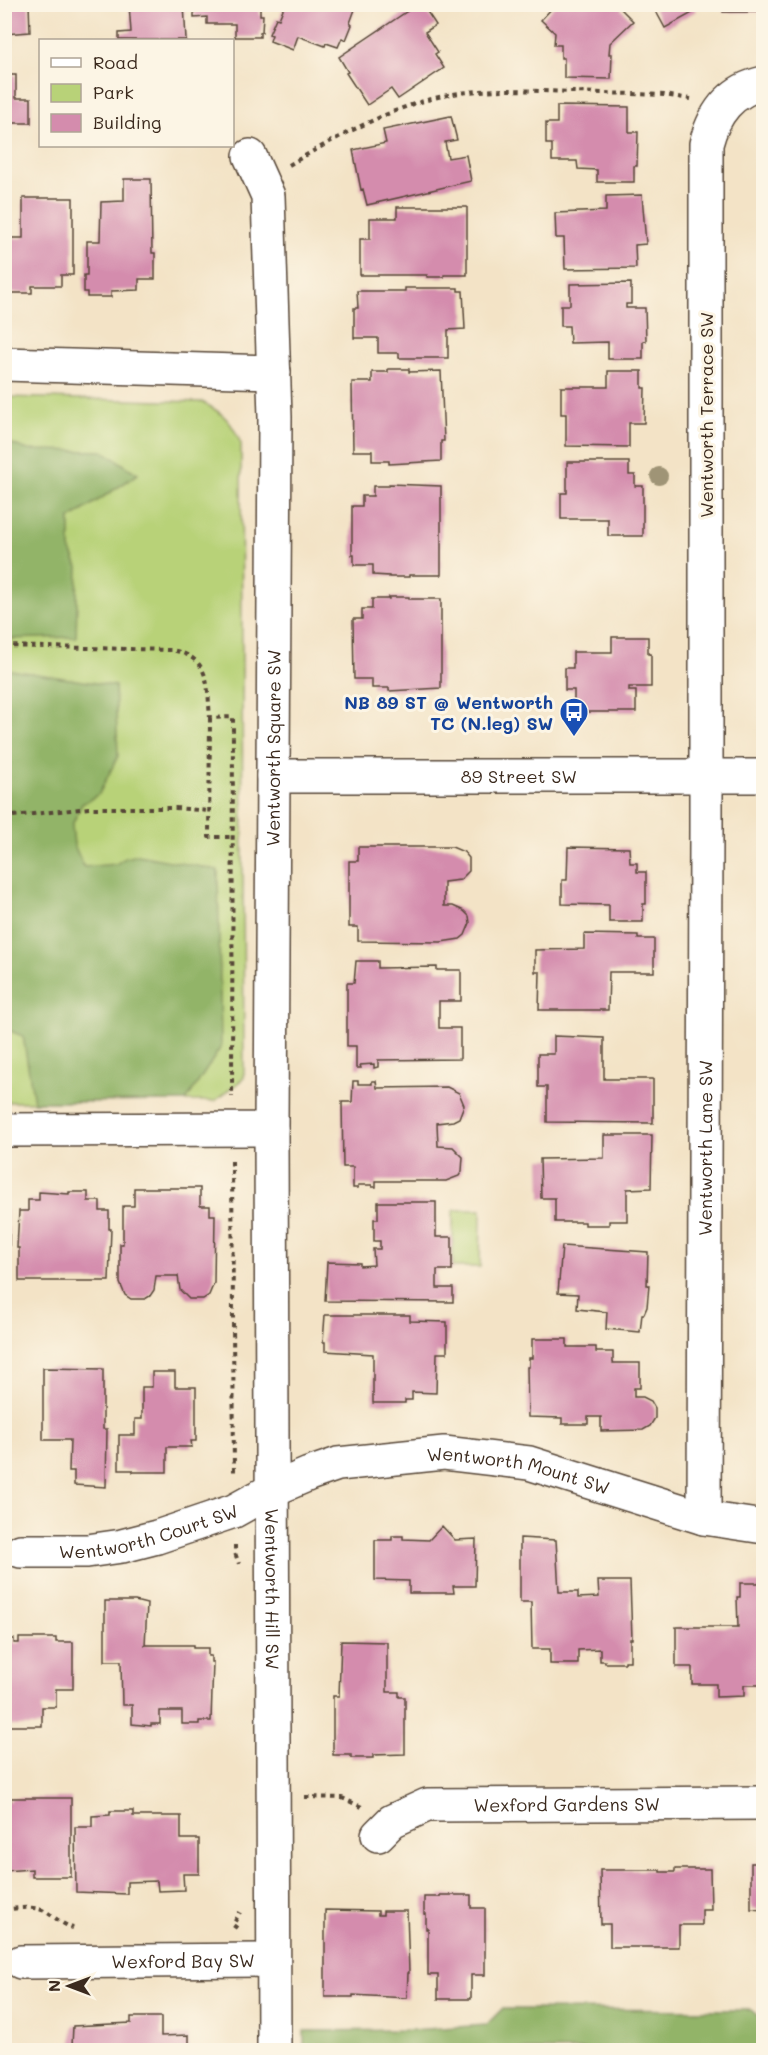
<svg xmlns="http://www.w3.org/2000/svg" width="768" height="2055" viewBox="0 0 768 2055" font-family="Mali,sans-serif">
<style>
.green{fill:#b8d278;stroke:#7a7e4b;stroke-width:1.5}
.forest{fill:#92b468;stroke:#666f43;stroke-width:1.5}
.building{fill:#d48cad}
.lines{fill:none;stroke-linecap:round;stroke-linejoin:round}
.street-casing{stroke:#574637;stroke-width:36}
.secondary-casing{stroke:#574637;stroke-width:36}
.path{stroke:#574637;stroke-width:4;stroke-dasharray:4.5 4.5;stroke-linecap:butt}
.street{stroke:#fff;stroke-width:33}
.secondary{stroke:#fff;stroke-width:33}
.tree{fill:#9f9476}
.labels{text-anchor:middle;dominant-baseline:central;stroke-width:6;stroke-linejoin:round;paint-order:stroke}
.street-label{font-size:18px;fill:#3b2a1e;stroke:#fcf5e5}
.transit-label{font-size:18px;font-weight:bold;fill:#164399;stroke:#fcf5e5;text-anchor:end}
</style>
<rect width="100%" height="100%" fill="#fcf5e5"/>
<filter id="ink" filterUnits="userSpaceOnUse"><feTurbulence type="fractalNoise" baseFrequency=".0167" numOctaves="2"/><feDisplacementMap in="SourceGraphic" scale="12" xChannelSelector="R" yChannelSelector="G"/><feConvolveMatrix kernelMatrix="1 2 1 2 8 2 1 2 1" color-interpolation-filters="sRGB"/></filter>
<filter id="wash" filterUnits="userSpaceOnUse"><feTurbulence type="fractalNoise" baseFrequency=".008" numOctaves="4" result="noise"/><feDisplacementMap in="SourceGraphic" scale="24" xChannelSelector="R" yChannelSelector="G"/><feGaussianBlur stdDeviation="1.35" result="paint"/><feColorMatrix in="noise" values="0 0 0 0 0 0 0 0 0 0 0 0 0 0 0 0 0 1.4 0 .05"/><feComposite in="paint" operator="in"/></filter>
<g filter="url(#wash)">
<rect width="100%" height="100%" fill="#f3e3c6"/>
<path class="green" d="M5 397 202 402C223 413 232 421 241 444L244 1078 215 1101 5 1102Z
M453 1210H481L480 1267H453Z"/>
<path class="forest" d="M4 441 28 450 103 451 138 474 70 519V548L78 567 76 637 5 639Z
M4 669 115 686 118 756 99 794 82 804 72 825 74 845 84 867 116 864 125 858 138 855 218 870 221 1047 186 1101 34 1102 23 1036 5 1029Z
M502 2009 751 2010 763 2020V2050H304V2031L412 2030 486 2025Z"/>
<g id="blocks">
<path class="building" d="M4 4H29L30 32 4 34Z
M129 4H184L186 40H119V33L131 32Z
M194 4H260V15H263L262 32H260V37H235V24H207V17L194 18Z
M285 4H357L350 23 352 25 346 40 342 38 338 47 326 43 325 46 298 36 293 50 270 41 272 35 269 34 276 18 279 19Z
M418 4H422L436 25 425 32 438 52 435 54 444 68 398 99 391 89 367 105 346 73 348 72 339 57Z
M556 4H622L624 6 621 9 633 21 610 43 609 54H612L611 79 564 78V58H561V45H554L555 33 541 20Z
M652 4H692L696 11 665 28Z
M723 4H764V12H723Z
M4 58H10V75H16V98H31V123H4Z
M557 106 629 107V132H638L637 166H634V182H597V170L578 169 577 161H552V144H546V123H557Z
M451 116 457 140 445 142 448 158 466 155 471 181 367 205 363 189 361 190 353 150 386 143 383 130Z
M124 179H151L152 253H155V279H139V290L111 291V297H87V292H84V275H87V241H100L101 202 124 201Z
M642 195 646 244 635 245 636 268 565 269 564 238H556L555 213 606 211V196Z
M23 198H73V275H61V286H32V293H9V288H6L8 238H23Z
M397 207H467V275H444V277H427V275H360V239H370V218H397Z
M631 283V304H626V308H645L646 341H643V359H608V342L570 343 569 326H561V305H570V284Z
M405 288H458V291H463L465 329 448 330V358H399V353H378V338H354V308H358L357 291H405Z
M388 369H409V372L441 371 444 441H441V461L389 464V461H372V451H353L352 382H372V372H388Z
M608 371H642V388H645L644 423H629V447L566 446V414H561V387H608Z
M567 462H629V475H635V486H643V536H608V519H561V493H567Z
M389 484 441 486V575H409V577H389V576L373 575V565H354V555H352V506H362V496H373V486H389Z
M389 597H409V599H441V688L389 691V688H372V679H354L353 619H362V609H372V599H389Z
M761 631H764V669H761Z
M612 637H648V654H651V687H629V691H636V712H574V690H565V668H573V652H612Z
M358 847H452L464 852 469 858V871L460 880 444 882V906H453L464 911 469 916 470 923 465 935 460 939 441 942 358 941V927H349V861H358Z
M568 847 629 848 630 863H637V872H646V904H643V922H609V905L562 904V880H567Z
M584 934 638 935V939H654V972H609L608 1010H539L540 972H535V950L584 949Z
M356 961H378V968L437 967V970H461V1001H439V1028H460V1059L378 1060V1067L374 1068V1064L360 1065 361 1068H356V1046H347V983H354Z
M554 1036 604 1038V1079H653V1123L547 1122V1087H538V1054H554Z
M353 1081H358V1084H372V1081H376L377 1088 447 1087 459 1093 464 1105 459 1118 453 1121 437 1123 438 1146 453 1147 463 1157 462 1171 459 1176 446 1181H376V1187H372V1185H358V1188H353V1167H343L342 1102H352Z
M604 1135H652L651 1188 627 1189V1221H609V1225H585V1222H555V1198H541L540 1159 604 1158Z
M134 1188H200V1206H210V1215H215L214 1283 209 1295 203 1299H189L180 1290 178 1276H156L154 1290 150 1296 145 1299H131L125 1295 120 1283V1244H123V1206H134Z
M39 1192 69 1194V1192H88V1201H100V1211H109V1229H111L109 1281H19V1248H17L19 1211H28V1200H39Z
M378 1202H436V1237H452V1270H437V1288H453V1302L325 1301 327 1262 360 1263V1266L374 1265 373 1249H380V1241H374V1219H378Z
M4 1211H7V1228H9V1248H7V1256H4Z
M562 1246 648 1252 647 1285H649L647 1307 644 1314H642L640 1332 606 1329 607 1312 577 1309 578 1294 558 1293Z
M325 1315H410V1321L447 1322V1353H437L436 1393 412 1392V1400H405V1403H373V1354L325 1351V1342H323Z
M532 1339H567V1347H596V1352H613V1363H640V1388H634V1397H643L651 1401 655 1408V1418L650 1426 643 1430 601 1431V1417H588V1424H562V1418L528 1417 527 1367H529V1358H532Z
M43 1368 103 1369V1429H107L106 1487 74 1485V1471H69L70 1440H43Z
M152 1372H175V1387H196V1441H191L192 1447H167V1472H133V1470H119V1435H135V1419H142V1387H152Z
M442 1526 455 1540 476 1539 475 1586H453L454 1593H409V1581L375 1580V1540H392V1536H403V1539L429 1540Z
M520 1538 556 1540 559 1592H578V1598L599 1597 598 1581H630L632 1639H630V1661H625V1663H605V1661H600V1649L578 1650V1664H550V1649H532L531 1602H520Z
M740 1583H764V1685H744V1696L716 1697V1684H692V1667H676V1627H738L737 1597H740Z
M105 1601H135L147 1604 145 1645H193V1648H208V1656H211V1662H213L211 1721H199V1724H182V1711H160V1724H151V1726L132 1724V1705H122L121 1661H105Z
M19 1638H56V1642H73V1689H56V1707H42V1726H4V1639H14V1643H19Z
M341 1641 387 1642V1692H399V1697H405V1754L373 1755V1758H351V1755H333V1696H339Z
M10 1798H71V1877H32V1869L4 1871V1801H11Z
M110 1811H133V1816H181V1839H199V1874H183L184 1890 158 1891 157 1881 127 1882V1894L76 1892 75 1827H92V1816L110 1815Z
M751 1863H764V1910L751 1909Z
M675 1869H710L711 1910H702V1925H679V1947H610V1924H601L600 1870H660V1872H675Z
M440 1895H471V1908H485V1975H471V1999H438V1975H428V1929H426V1914H424V1897H440Z
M325 1910 378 1911V1915H383V1911H407L409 1973H408L407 1998 353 1995V1997H325Z
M131 2017H161V2036L189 2035V2050H18V2048L72 2046 73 2026 131 2023Z"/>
</g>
</g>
<g filter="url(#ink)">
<use href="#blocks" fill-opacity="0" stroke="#574637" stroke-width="1.5"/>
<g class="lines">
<g class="street-casing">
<g id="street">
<path d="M4 364 274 372"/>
<path id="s1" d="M271 1129 274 2050"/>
<path id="s2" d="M4 1130 271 1129 275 417 268 196 250 156"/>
<path id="s3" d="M704 1518 706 827V144C714 113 731 90 764 83"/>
<path id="s4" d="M21 1551H87L122 1546 157 1537 234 1511 272 1490 309 1474 338 1464 444 1453 529 1463 704 1518 764 1527"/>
<path id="s5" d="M378 1835 392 1821 427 1805 764 1803"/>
<path id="s6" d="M21 1962 273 1960"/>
</g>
</g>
<g class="secondary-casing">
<g id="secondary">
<path id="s7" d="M273 776H764"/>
</g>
</g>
<path class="path" d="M289 165C335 138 395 105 448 95 469 91 490 90 512 90L664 95 691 99
M4 646 171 650C211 657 207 685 210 718L233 717 232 1097
M210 718 209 837H232
M4 817 89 808H175L210 811
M232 1161 234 1475
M235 1545V1553L239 1564
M305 1797 342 1798 362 1807
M4 1910C18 1908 37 1905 48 1913 57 1919 62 1924 73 1928
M237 1928 233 1925 240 1912"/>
<use href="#street" class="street"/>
<use href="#secondary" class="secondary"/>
</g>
<circle class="tree" cx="659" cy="476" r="9"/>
</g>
<defs>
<g id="bus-pin" transform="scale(1.5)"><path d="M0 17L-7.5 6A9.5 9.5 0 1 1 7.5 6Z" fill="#1a4fb4" stroke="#fcf5e5"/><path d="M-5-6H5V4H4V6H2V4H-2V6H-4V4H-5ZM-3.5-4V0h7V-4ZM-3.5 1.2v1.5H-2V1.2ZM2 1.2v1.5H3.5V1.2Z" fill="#fff"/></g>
</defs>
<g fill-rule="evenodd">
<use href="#bus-pin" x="574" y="712"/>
</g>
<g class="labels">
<g class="street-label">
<text transform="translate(706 415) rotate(-90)">Wentworth Terrace SW</text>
<text stroke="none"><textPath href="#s2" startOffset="648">Wentworth Square SW</textPath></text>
<text stroke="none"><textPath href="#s7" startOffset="246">89 Street SW</textPath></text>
<text stroke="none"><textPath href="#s3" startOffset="370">Wentworth Lane SW</textPath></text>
<text stroke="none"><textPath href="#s4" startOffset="516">Wentworth Mount SW</textPath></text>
<text stroke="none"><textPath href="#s4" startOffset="130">Wentworth Court SW</textPath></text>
<text stroke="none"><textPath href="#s1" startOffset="460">Wentworth Hill SW</textPath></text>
<text stroke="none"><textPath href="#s5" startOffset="198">Wexford Gardens SW</textPath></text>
<text stroke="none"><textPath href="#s6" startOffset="162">Wexford Bay SW</textPath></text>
</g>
<g class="transit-label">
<text x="553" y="702">NB 89 ST @ Wentworth<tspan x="553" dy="21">TC (N.leg) SW</tspan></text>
</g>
</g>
<rect width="768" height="2055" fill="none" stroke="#fcf5e5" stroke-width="24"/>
<rect x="39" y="39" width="195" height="108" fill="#fcf5e5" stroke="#afa495" stroke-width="1.5"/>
<rect x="51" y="58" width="30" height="9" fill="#ffffff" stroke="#afa495" stroke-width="1.5"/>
<text x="93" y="69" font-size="18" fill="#3b2a1e">Road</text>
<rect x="51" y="84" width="30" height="18" fill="#b8d278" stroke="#afa495" stroke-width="1.5"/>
<text x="93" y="99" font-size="18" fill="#3b2a1e">Park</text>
<rect x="51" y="114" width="30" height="18" fill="#d48cad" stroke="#afa495" stroke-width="1.5"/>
<text x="93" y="129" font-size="18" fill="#3b2a1e">Building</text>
<g transform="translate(69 1986) rotate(270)" stroke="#fcf5e5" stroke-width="4.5" paint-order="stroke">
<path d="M0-4.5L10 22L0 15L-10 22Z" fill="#3b2a1e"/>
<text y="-9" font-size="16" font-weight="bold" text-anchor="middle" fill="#3b2a1e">N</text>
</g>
</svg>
